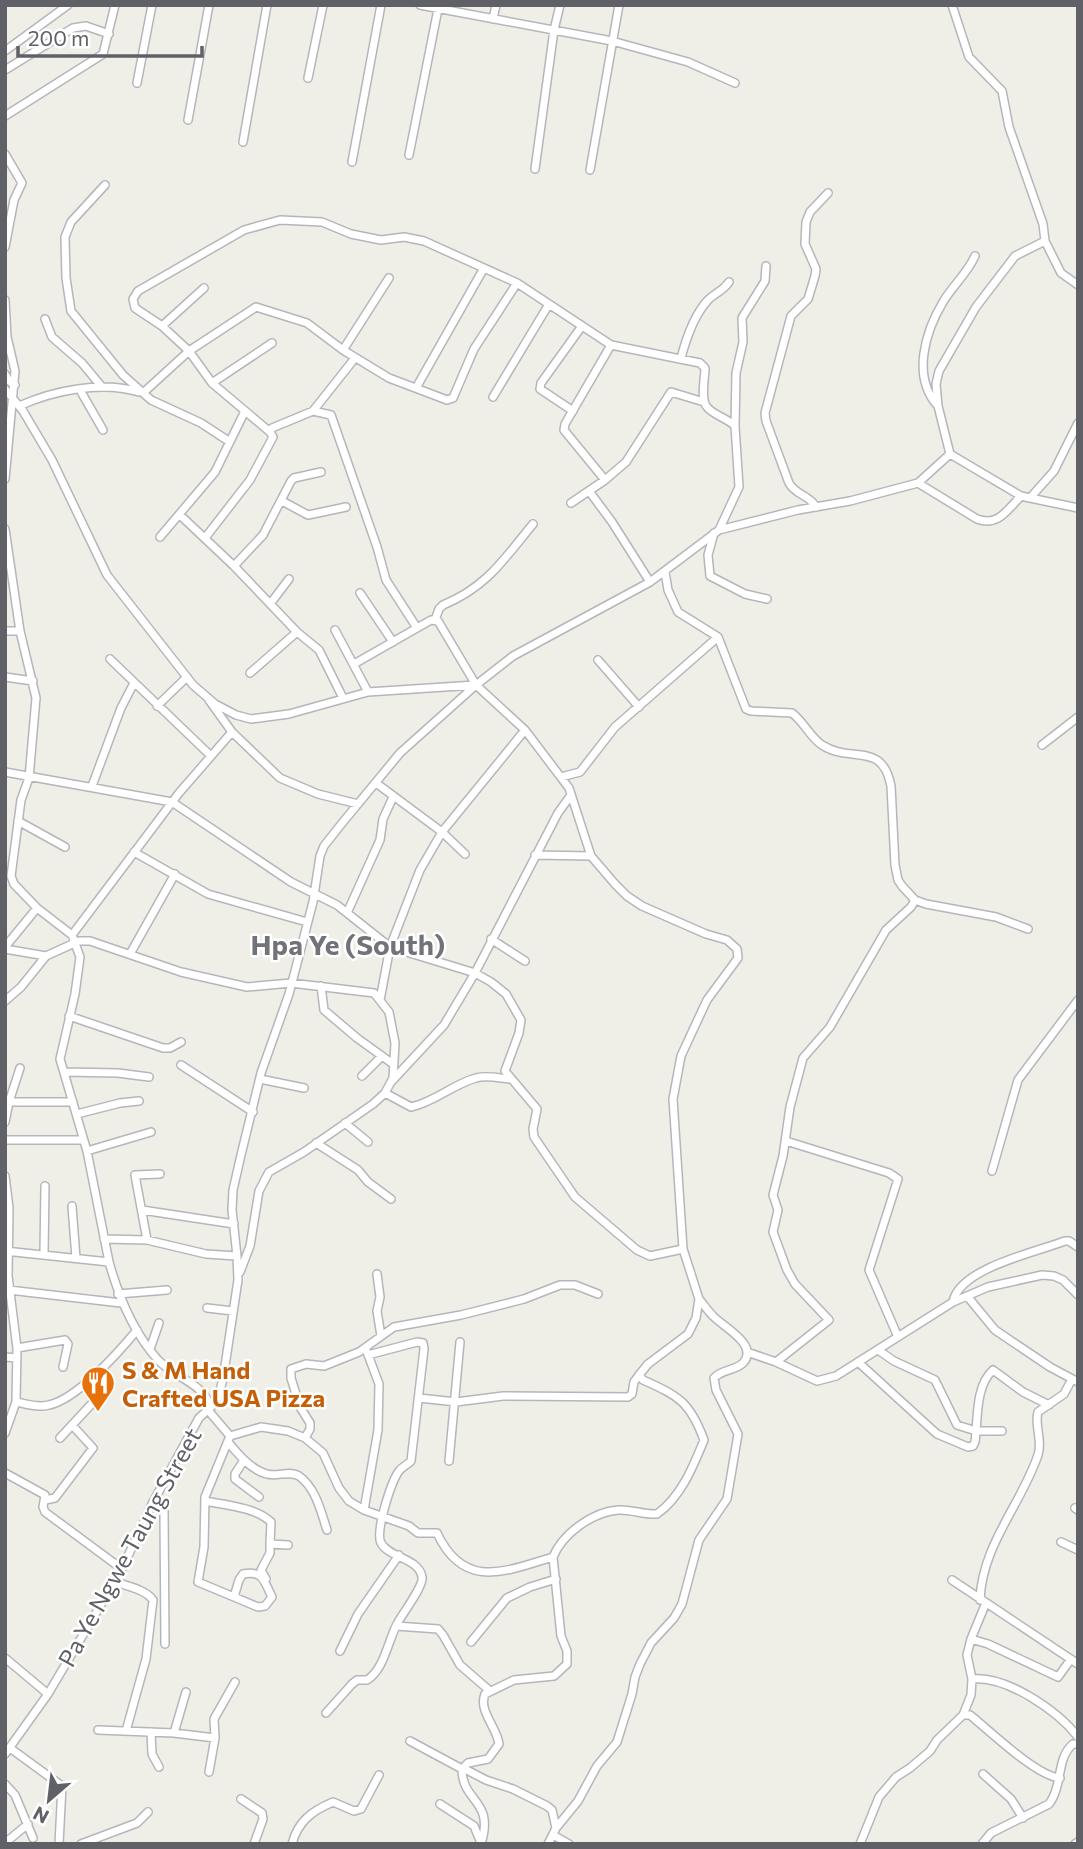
<svg xmlns="http://www.w3.org/2000/svg" width="1083" height="1849" viewBox="0 0 1083 1849" font-family="Commissioner,sans-serif">
<style>
.lines{fill:none;stroke-linecap:round;stroke-linejoin:round}
.minor-casing{stroke:#b5b6bb;stroke-width:10}
.minor{stroke:#fff;stroke-width:7}
.labels{text-anchor:middle;dominant-baseline:central;stroke-width:5;stroke-linejoin:round;paint-order:stroke}
.food-label{font-size:24px;font-weight:bold;fill:#c56008;stroke:#fff;text-anchor:start}
.street-label{font-size:24px;fill:#5f6166;stroke:#fff}
.quarter-label{font-size:28px;font-weight:bold;fill:#717378;stroke:#fff}
</style>
<rect width="100%" height="100%" fill="#efefe8"/>
<g class="lines">
<g class="minor-casing">
<path id="minor" d="M420 5 612 41 688 62 735 83
M952 5 969 57 1002 91 1009 127 1043 224 1045 241 1061 273 1078 285
M493 19 496 5
M5 51 68 5
M5 70 73 28 86 26 109 34
M308 78 323 5
M137 83 152 5
M5 116 103 54 115 5
M188 120 209 5
M243 142 267 5
M5 154 22 183 14 200 5 247
M409 155 438 9
M352 162 381 5
M535 169 554 30 560 5
M590 170 619 5
M105 185 71 222 65 237 66 278 71 311 123 375 151 400 201 423 230 442
M1045 241 1015 256 976 307 939 371 936 384 938 406 950 454 1021 496 1030 498 1054 471 1078 423
M5 300 7 337 15 371 5 479
M45 319 52 337 82 363 102 387
M162 326 204 288
M343 350 389 278
M681 358C686 339 695 314 708 300 715 293 723 291 729 282
M5 374 9 381 15 385
M212 383 272 343
M416 388 484 268
M5 389 23 411 52 460 107 575 193 685 215 704 236 715 251 719 289 714 368 692 475 685
M80 390 103 430
M143 393 189 351 256 307 307 323 343 350 389 378 447 400 453 398 474 349 517 283
M493 397 549 304
M937 405C912 376 925 332 943 302 953 285 967 274 975 256
M19 406C55 390 101 381 139 392
M313 411 355 358
M573 411 540 389 541 383 582 326
M270 432 272 428 313 411 331 415 377 547 386 580 417 628
M605 480 564 430 565 424 611 345
M918 483 977 519C998 527 1007 510 1021 496
M589 491 612 522 650 582
M1030 498 1078 508
M282 501 308 515 346 507
M571 503 605 480 626 462 671 392 704 402
M816 507C810 495 795 495 789 483L766 421 765 413 791 316 808 299 815 276 816 269 805 244 806 222 810 212 828 193
M180 515 234 566 297 632 319 650 343 698
M5 529 20 631 36 698 29 778 21 800 11 876 14 884 37 908 72 935 80 957 75 994 60 1059 87 1151 109 1262
M719 530 739 487 735 426 736 373 743 342 742 318 765 281 766 266
M714 533 708 555 710 576 745 594 767 599
M160 537 215 472 245 411
M205 538 250 480 273 437 270 432 212 383 189 351 162 326 135 308 133 299 138 291 244 230 280 220 322 222 351 234 381 240 404 237 424 241 517 283 611 345 700 363 705 368C705 378 700 399 707 407 713 415 727 418 735 426
M234 566 263 535 291 481 294 478 321 472
M665 572 668 590 678 612 718 637 746 709 751 711 792 713C804 722 810 737 822 745 851 764 882 740 891 786L895 865 898 880 902 886 915 900 926 904 996 917 1028 929
M360 593 393 642
M270 604 289 579
M435 620 439 609 443 605C487 587 504 559 533 524
M335 630 368 692
M5 631H20
M110 659 211 756
M598 660 639 707
M354 664 431 620 438 621 476 685 525 730 569 788 591 856 615 884 627 896 642 906 706 934 727 940 737 949 738 958 707 1000 681 1056 673 1099 683 1249 699 1299 696 1318 688 1334 648 1364 639 1375 643 1380C679 1396 690 1402 704 1440 693 1467 681 1497 657 1514 644 1515 631 1509 618 1510 593 1512 563 1533 553 1557L561 1636 567 1651V1664L554 1676 514 1680 485 1694C478 1711 497 1727 499 1744L488 1759 468 1763 462 1769C462 1803 495 1799 481 1844
M250 673 297 632
M5 677 33 681
M209 700 232 732 280 778 318 794 358 804
M157 706 187 677
M1042 745 1078 717
M5 772 172 802 291 882 337 905 390 947 475 973 491 982 506 994 521 1020 519 1033 505 1071 537 1109 533 1129 534 1137 575 1197 637 1250 650 1256 683 1249
M561 777 580 772 615 727 718 637
M376 783 442 832 465 854
M92 786 121 708 134 683
M18 821 65 847
M134 852 208 894 307 922
M535 855 591 856
M347 913 380 840 383 819 393 797
M72 935 179 793 232 732
M491 939 525 961
M5 947 37 908
M5 949 46 956 79 941H90L181 972 247 987 291 983 374 993 389 1012 395 1043 393 1078 385 1093 373 1104 304 1152 269 1172 259 1191 250 1246 240 1272
M130 954 175 874
M321 986 324 1010 357 1038 393 1064
M380 1000 390 947 420 870 442 832 525 730
M5 1001 21 987 46 956
M69 1016 163 1048H170L181 1042
M181 1065 253 1112
M64 1072 118 1073 149 1077
M362 1076 382 1056
M260 1079 304 1088
M391 1082 444 1025 475 973 558 813 571 795
M385 1093 411 1107C435 1102 453 1084 476 1078 486 1075 499 1078 509 1079
M9 1102H73
M77 1114 120 1103 139 1101
M5 1122 9 1102 20 1068
M345 1123 368 1142
M5 1140H83
M786 1141 889 1173 898 1179 869 1270 898 1337
M316 1143 358 1170 368 1182 391 1199
M87 1151 151 1132
M992 1171 1018 1080 1078 1000
M5 1176 9 1208 8 1276 17 1348 16 1402 5 1433
M72 1206 76 1258
M142 1210 234 1224
M104 1239 147 1240 206 1254 237 1256
M147 1240 135 1175 160 1174
M5 1251 109 1262C119 1298 133 1332 158 1360 175 1378 202 1382 211 1407L199 1418 182 1449 152 1504 122 1569 48 1694 5 1754
M44 1253 45 1186
M377 1274 380 1297 377 1311 381 1336
M9 1290 121 1303
M118 1294 167 1290
M967 1296 995 1330 1050 1367 1078 1382
M953 1302C959 1268 1037 1252 1065 1241H1069L1078 1247
M207 1308 233 1311
M17 1348 65 1340 68 1344 63 1367
M150 1349 159 1323
M878 1350 894 1361 935 1380 957 1425 976 1431H1002
M747 1352 776 1362 817 1381 836 1376 953 1302 988 1287 1042 1275 1054 1276 1063 1280 1078 1295
M5 1357 17 1358
M776 1362 829 1320 795 1284 787 1270 773 1232 778 1210 773 1195 783 1156 790 1107 803 1058 830 1027 886 930 911 907 915 900
M858 1362 937 1434 968 1447 973 1446 975 1442C978 1420 975 1386 993 1370L1023 1392 1049 1405
M419 1398 456 1402 503 1396 628 1397 632 1394 634 1382 639 1375
M16 1402C27 1404 38 1408 49 1405 77 1399 119 1352 137 1330
M211 1407 217 1401 223 1379 238 1280 237 1256 232 1210 233 1190 241 1155 261 1073 289 994 313 902 320 856 324 846 343 822 400 753 476 685 513 656 650 582 719 530 798 510 850 501 918 483 950 454
M207 1409 230 1436
M230 1436 261 1427 288 1431 305 1438 323 1453 339 1488 349 1501 364 1510 409 1526 418 1533H437C464 1591 506 1571 553 1557
M230 1436 205 1497 204 1547 198 1582 234 1597 239 1580 243 1574C263 1570 264 1581 272 1597L265 1606 258 1607 234 1597
M60 1438 98 1397 100 1385 94 1375
M305 1438 310 1429V1423L300 1407 291 1378V1369L306 1364 324 1366 359 1352 394 1327 461 1315 524 1299 560 1285H575L598 1294
M228 1442C238 1454 251 1470 267 1474 277 1477 290 1470 299 1476 316 1488 321 1512 327 1530
M244 1460 235 1474V1479L259 1497
M449 1461 460 1342
M5 1473 45 1495 43 1507 45 1512 122 1569
M45 1500 55 1498 93 1448 72 1425
M205 1501C225 1505 255 1507 271 1522L270 1544 288 1545
M152 1504 164 1511 165 1644
M1075 1508 1078 1510
M364 1510 378 1430 379 1384 367 1352
M1061 1542 1078 1550
M266 1579 261 1570 270 1553V1544
M952 1580 1078 1664
M113 1581C126 1586 145 1589 153 1600L146 1659 126 1731
M980 1600C982 1545 1021 1505 1038 1455 1043 1440 1034 1426 1038 1412L1064 1394 1072 1379
M396 1626 438 1629 443 1635 460 1665 490 1691
M971 1639 988 1644 1058 1677 1071 1659
M471 1642 507 1598 530 1587 556 1579
M340 1651 358 1614 399 1555
M5 1658 48 1694
M972 1679C1006 1675 1058 1711 1078 1737
M326 1713 352 1684 357 1680H367C384 1670 388 1641 397 1624 402 1614 424 1586 422 1577 419 1558 389 1558 381 1543 375 1532 391 1482 399 1471 402 1467 407 1465 411 1461L424 1349 423 1343 417 1342 368 1355
M963 1715H970C990 1731 1036 1776 1060 1778
M98 1730 174 1733 215 1738
M151 1732 152 1754 159 1767
M174 1733 186 1692
M410 1741 462 1769
M10 1748 62 1786 59 1844
M463 1768 486 1780 513 1789 547 1806 552 1810 556 1828
M209 1772 215 1738 214 1719 235 1682
M983 1774 1011 1799 1023 1818
M5 1784 15 1795 33 1838
M241 1799 262 1813 263 1819 254 1844
M440 1804 474 1826 481 1843
M553 1835 569 1844
M5 1843 28 1824
M81 1844 137 1823 148 1812
M292 1844C298 1821 312 1811 333 1802L354 1811 361 1809 379 1775
M548 1844 556 1828 578 1801 597 1766 617 1742 632 1694 635 1677 640 1664 651 1643 674 1618 682 1604 699 1540 727 1499 738 1434 716 1390 714 1378C722 1369 735 1371 743 1363 760 1345 722 1326 713 1316 708 1311 704 1305 699 1299
M860 1844 879 1797 896 1777 910 1768 930 1751 937 1740 963 1715 971 1695 972 1679 967 1655 971 1639 985 1605
M982 1844 991 1833 1049 1804C1063 1786 1056 1758 1073 1744H1078
M1075 1844 1078 1842"/>
</g>
<use href="#minor" class="minor"/>
</g>
<defs>
<g id="restaurant-pin" transform="scale(1.75)"><path d="M0 17L-7.5 6A9.5 9.5 0 1 1 7.5 6Z" fill="#e8710a" stroke="#fff"/><path d="M-5-6h1v4h1v-4h1v4h1v-4h1v5L-1.5 .5V6h-2V.5L-5-1ZM5-6V6H3V1.5H1.5Q1.5-4 5-6Z" fill="#fff"/></g>
</defs>
<g fill-rule="evenodd">
<use href="#restaurant-pin" x="98" y="1383"/>
</g>
<g class="labels">
<g class="food-label">
<text x="122" y="1369">S &amp; M Hand<tspan x="122" dy="28">Crafted USA Pizza</tspan></text>
</g>
<g class="street-label">
<text transform="translate(129 1547) rotate(-61)">Pa Ye Ngwe Taung Street</text>
</g>
<g class="quarter-label">
<text x="348" y="944">Hpa Ye (South)</text>
</g>
</g>
<rect width="1083" height="1849" fill="none" stroke="#5f6166" stroke-width="14"/>
<g transform="translate(49 1800) rotate(208)" stroke="#ffffff" stroke-width="5" paint-order="stroke">
<path d="M0-5L12 26L0 18L-12 26Z" fill="#5f6166"/>
<text y="-10" font-size="19" font-weight="bold" text-anchor="middle" fill="#5f6166">N</text>
</g>
<path d="M18 46v10h184v-10" fill="none" stroke="#5f6166" stroke-width="3.5"/>
<text x="28" y="46" font-size="21" fill="#5f6166" stroke="#ffffff" stroke-width="5" paint-order="stroke">200 m</text>
</svg>
